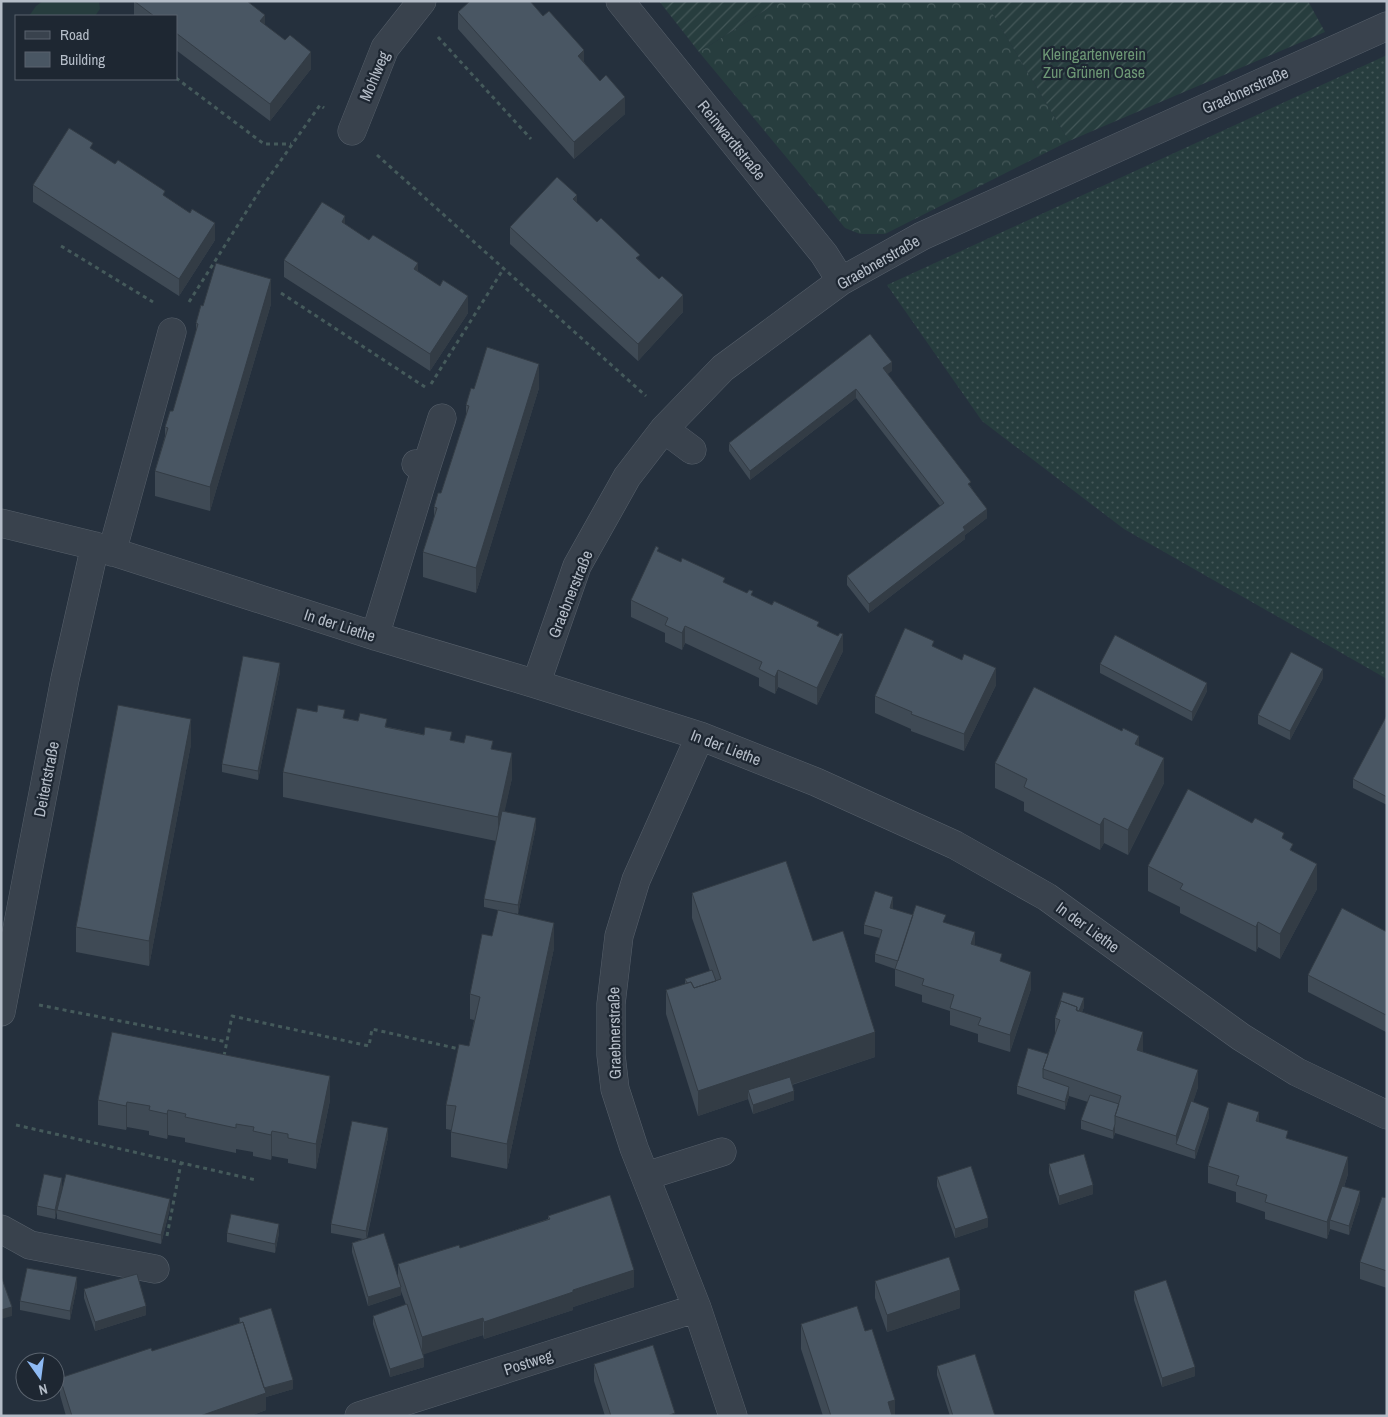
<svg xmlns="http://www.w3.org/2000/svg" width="1388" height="1417" viewBox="0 0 1388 1417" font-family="'Archivo Narrow',sans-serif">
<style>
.grass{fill:url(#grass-dots)}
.forest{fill:url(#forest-crowns)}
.park{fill:#273d3e}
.garden{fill:url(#garden-furrows)}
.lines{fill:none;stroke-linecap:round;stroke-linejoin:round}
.minor-casing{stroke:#57606b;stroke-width:29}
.path{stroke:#455a5b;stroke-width:3;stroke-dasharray:4 4;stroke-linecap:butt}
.minor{stroke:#39424d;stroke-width:28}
.wall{fill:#3f4a55}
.shaded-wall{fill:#333c45}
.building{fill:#495663;stroke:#333c45}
.labels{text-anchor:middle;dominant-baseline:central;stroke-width:4.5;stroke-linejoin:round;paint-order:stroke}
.park-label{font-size:16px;fill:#6d9875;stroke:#1e2732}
.street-label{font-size:16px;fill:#b5bdc8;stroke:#1e2732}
</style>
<defs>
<pattern id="grass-dots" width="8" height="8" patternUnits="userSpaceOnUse" patternTransform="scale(1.25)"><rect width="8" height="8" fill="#273d3e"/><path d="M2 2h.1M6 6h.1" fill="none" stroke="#445758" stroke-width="1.8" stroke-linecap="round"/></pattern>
<pattern id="forest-crowns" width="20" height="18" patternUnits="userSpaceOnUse" patternTransform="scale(1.25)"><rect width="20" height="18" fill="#273d3e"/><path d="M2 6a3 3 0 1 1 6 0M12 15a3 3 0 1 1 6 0" fill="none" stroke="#445758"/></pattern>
<pattern id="garden-furrows" width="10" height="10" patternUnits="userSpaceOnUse" patternTransform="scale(1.25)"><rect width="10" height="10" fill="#273d3e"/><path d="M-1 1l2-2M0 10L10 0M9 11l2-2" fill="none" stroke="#445758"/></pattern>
</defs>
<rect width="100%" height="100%" fill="#25303d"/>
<path class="grass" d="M1387 55V679L1124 529 982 421 887 285Z"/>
<path class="forest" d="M780 1H985L1069 141 885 234H860L845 228 699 52Z"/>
<path class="park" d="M43 1H99L100 9 95 16H29L36 6Z"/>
<path class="garden" d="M659 1H780L699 52Z
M985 1H1308L1325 32 1069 141Z"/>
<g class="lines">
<g class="minor-casing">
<path id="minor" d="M620 1 824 254 841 281
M352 131 385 48 422 1
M664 429 692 450
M425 471 442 418
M1 523 95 546 375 636 536 684 700 736 816 782 955 845 1047 897 1241 1037 1297 1072 1387 1115
M112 552 172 332
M375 636 425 471 416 464
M536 684 577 566 627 477 664 429 723 368 841 281 922 236 1387 26
M700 736 636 880 619 936 611 1004V1055L615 1089 634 1148 697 1308 733 1416
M1 1012 65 679 95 546
M646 1176 722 1152
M1 1229 30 1245 155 1269
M359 1416 697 1308"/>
</g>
<path class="path" d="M438 37 531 139
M176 78 264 144H291
M377 155 646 396
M61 246 153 302
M281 293 425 387
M189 302 262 187 320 105 324 108
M431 384 504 268
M39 1005 227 1042
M224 1056 232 1016 369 1046 372 1029 459 1049
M16 1125 256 1180
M167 1236 181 1163"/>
<use href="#minor" class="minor"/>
</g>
<path class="wall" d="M134 1H247L265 25 311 69 270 121 176 50V16H134Z
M458 12 584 62 625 114 574 159 458 29Z
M93 150 165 197 215 240 179 296 33 202V185Z
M577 203 640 261 683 312 638 361 510 244V227Z
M345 225 418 272 468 313 430 371 284 277V260Z
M271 304 210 511 155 496V471L165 436V427L173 411 196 332V323L203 306Z
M892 371 887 374 971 487 987 518 965 535V539L869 613 847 585V576L940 506 856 398 750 480 729 451V443Z
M539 388 476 593 423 577V552L434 517V507L441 493 466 415V405L474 389Z
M659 552 819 627 843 651 817 705 778 687 775 694 759 686V678L685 643 682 650 665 642V633L631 617V600Z
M934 647 996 685 964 751 911 731V729L875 713V696Z
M1100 664 1207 691 1192 721 1100 673Z
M280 672 258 780 222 772V764Z
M1323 678 1290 740 1258 724V715Z
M1387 715V805L1353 788V779Z
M345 718 493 749 512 778 504 812 536 827 518 914 500 911 554 948 507 1169 451 1157V1130L446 1129V1105L469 1046 474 1020 470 1019V994L492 936 498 910 484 907V899L496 841 283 797V772Z
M191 744 149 966 76 952V927Z
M1139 746 1164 783 1128 855 1104 843 1100 850 1024 811V802L995 788V763Z
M1284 839 1317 889 1280 959 1258 947 1256 952 1180 913V907L1148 891V866Z
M692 893 813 941 875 1057 792 1085 794 1100 753 1114 748 1099 698 1116 666 1014V990L685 984V979L710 971 692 918Z
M893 906 892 909 913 915 946 923 975 945 1002 962 1031 989 1010 1052 978 1042V1034L950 1025V1011L922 1002V995L895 986V969L875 962V954L880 938 864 934V925Z
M1387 932 1386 1032 1308 992V975Z
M1084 1007 1082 1012 1143 1050 1142 1051 1198 1087 1193 1102 1209 1117 1195 1159 1115 1133 1113 1139 1081 1129V1120L1088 1102 1069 1096 1065 1110 1017 1094V1086L1048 1054 1055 1035V1018L1058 1008Z
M98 1100H330L316 1169 288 1163V1159L272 1156 271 1160 253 1156V1152L236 1149V1153L185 1142V1138L168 1135 167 1139 149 1135V1131L127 1127 126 1130 98 1125Z
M1259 1122 1348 1174 1344 1187 1360 1200 1349 1235 1330 1229 1327 1239 1265 1219V1212L1236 1202V1192L1208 1183V1166Z
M388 1137 367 1238 398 1277V1264L460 1248 548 1219V1216L634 1287 573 1307V1310L484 1339 483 1335 423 1354 424 1367 390 1377 373 1324V1316L406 1305 401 1291V1295L368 1306 352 1252V1243L363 1239 331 1233V1224Z
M1049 1164 1093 1194 1059 1205 1049 1173Z
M937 1177 988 1227 955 1238 937 1186Z
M62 1187 59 1200 170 1208 161 1244 57 1219V1211L55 1219 37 1215V1206Z
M1387 1198V1288L1360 1279V1262Z
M227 1233H279L275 1253 227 1242Z
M875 1281 960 1308 887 1332 875 1298Z
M77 1286 70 1320 20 1310V1301Z
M84 1289 146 1315 95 1331 84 1298Z
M1134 1291 1195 1376 1162 1387 1134 1300Z
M239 1318 293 1389 266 1397V1410L250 1416H66L60 1395V1378L152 1351 239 1323Z
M801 1324 865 1331 895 1416H823L801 1349Z
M594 1364 675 1416H605L594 1381Z
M937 1366 995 1416H950L937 1375Z"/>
<path class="shaded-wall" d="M265 15V32L260 21Z
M584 50V67L578 56Z
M311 52V69L270 121V104Z
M625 97V114L574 159V142Z
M577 195V212L573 199Z
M345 216V233L342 222Z
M215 223V240L179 296V279Z
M418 263V281L414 269Z
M271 279V304L210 511V487Z
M683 295V312L638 361V344Z
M468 296V313L430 371V354Z
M892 362V371L883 377V368Z
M539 364V388L476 593V568Z
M856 389V398L750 480V471Z
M987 509V518L965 535V539L869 613V604L963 527Z
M685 626V643L682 650V633Z
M843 634V651L817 705V688Z
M280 663V672L258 780V771Z
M996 668V685L964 751V734Z
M1323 669V678L1290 740V731Z
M778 670V687L775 694V677Z
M1207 683V691L1192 721V712Z
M191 719V744L149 966V941Z
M1139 736V761L1135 744Z
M512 753V778L498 842V817Z
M1164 758V783L1128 855V830Z
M536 818V827L518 914V905Z
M1104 818V843L1100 850V825Z
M1317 864V889L1280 959V934Z
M893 897V906L890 917V908Z
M1258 922V947L1256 952V927Z
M554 923V948L507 1169V1144Z
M975 932V949L971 944Z
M1031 972V989L1010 1052V1035Z
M1084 998V1007L1076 1027V1010Z
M875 1032V1057L751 1098 748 1090V1099L698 1116V1091Z
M1143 1032V1050L1137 1067V1050Z
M1198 1070V1087L1179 1145 1176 1144V1136Z
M330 1076V1100L316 1169V1144Z
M1069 1087V1096L1065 1110V1102Z
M794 1091V1100L753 1114V1105Z
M127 1102V1127L126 1130V1106Z
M1209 1108V1117L1195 1159V1151Z
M168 1110V1135L167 1139V1114Z
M1259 1112V1129L1256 1121Z
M1115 1124V1133L1113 1139V1131Z
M388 1128V1137L366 1240V1231Z
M272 1131V1156L271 1160V1135Z
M1348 1157V1174L1333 1221 1330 1220V1229L1327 1239V1222Z
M62 1178V1187L55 1219V1210Z
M1093 1185V1194L1059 1205V1196Z
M1360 1191V1200L1349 1235V1226Z
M170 1199V1208L161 1244V1235Z
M988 1218V1227L955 1238V1229Z
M279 1224V1233L275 1253V1244Z
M634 1270V1287L573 1307V1310L484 1339V1322L573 1290Z
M77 1277V1286L70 1320V1311Z
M401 1287V1295L368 1306V1297Z
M960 1290V1308L887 1332V1315Z
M146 1306V1315L95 1331V1322Z
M12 1307V1316L1 1319V1310Z
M483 1318V1335L422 1355V1337Z
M424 1358V1367L390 1377V1369Z
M1195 1367V1376L1162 1387V1378Z
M293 1380V1389L266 1397V1410L250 1416H200L262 1389Z
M895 1400V1416H888V1402Z"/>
<path class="building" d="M134 1H247L265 15 260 21 285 40 290 35 311 52 270 104 176 33V16H154Z
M470 1H530L543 16 549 11 584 50 578 56 600 81 606 75 625 97 574 142 458 12Z
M69 128 93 143 90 148 115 164 118 160 165 191 163 195 190 213 192 209 215 223 179 279 33 185Z
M557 177 577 195 573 199 597 222 601 218 640 255 636 258 659 279 662 276 683 295 638 344 510 227Z
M322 202 345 216 342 222 369 240 373 235 418 263 414 269 440 286 443 280 468 296 430 354 284 260Z
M216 263 271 279 210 487 155 471 168 428 165 427 170 411H173L198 324 196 323 201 305 203 306Z
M870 334 892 362 883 368 971 482 968 484 987 509 963 527 965 530 869 604 847 576 944 503 856 389 750 471 729 443Z
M487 347 539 364 476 568 423 552 437 508 434 507 438 493H441L469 406 466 405 471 388 474 389Z
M656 546 659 548 657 551 681 562 682 558 725 578 723 582 747 593 749 590H750L753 591 751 595 772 605 774 601 819 622 817 626 838 636 840 633 843 634 817 688 778 670 775 677 759 669 762 662 685 626 682 633 665 625 668 618 631 600Z
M905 628 934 641 932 646 962 660 964 654 996 668 964 734 911 714 912 712 875 696Z
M1115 635 1207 683 1192 712 1100 664Z
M1291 652 1323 669 1290 731 1258 715Z
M243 656 280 663 258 771 222 764Z
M1034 687 1122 731 1123 728 1139 736 1135 744 1164 758 1128 830 1104 818 1100 825 1024 787 1027 779 995 763Z
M118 705 191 719 149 941 76 927Z
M318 705 345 710 343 718 358 721 360 713 387 719 385 727 424 735 425 727 452 732 450 740 464 743 466 735 493 741 491 749 512 753 498 817 283 772 297 708 317 712Z
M1387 715V797L1353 779Z
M1188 789 1252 823 1255 818 1284 833 1282 838 1293 844 1290 850 1317 864 1280 934 1258 922 1256 927 1180 889 1183 884 1148 866Z
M502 811 536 818 518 905 484 899Z
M786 861 813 941 843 931 875 1032 698 1091 666 990 691 982 694 988 721 979 692 893Z
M875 891 893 897 890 908 913 915 898 961 875 954 882 930 864 925Z
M916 905 946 915 943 922 975 932 971 944 1002 954 1000 961 1031 972 1010 1035 978 1025 981 1018 950 1008 954 995 922 985 924 979 895 969Z
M1342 908 1387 932 1386 1015 1308 975Z
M498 910 554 923 507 1144 451 1132 456 1106 446 1105 459 1044 469 1046 480 997 470 994 482 934 492 936Z
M712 970 716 981 694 988 691 982 687 983 685 979Z
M1063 992 1084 998 1079 1011H1077V1007L1061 1001 1058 1009V1008Z
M1061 1001 1077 1007 1076 1010 1143 1032 1137 1050 1198 1070 1176 1136 1115 1116 1121 1096 1043 1069 1060 1020 1055 1018Z
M112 1032 330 1076 316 1144 288 1138V1134L272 1131 271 1135 253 1131 254 1127 236 1124V1128L185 1117 186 1114 168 1110 167 1114 149 1110 150 1106 127 1102 126 1106 98 1100Z
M1028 1048 1048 1054 1043 1069V1078L1069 1087 1065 1102 1017 1086Z
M790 1077 794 1091 753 1105 748 1090Z
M1090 1095 1119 1104 1115 1116V1124L1113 1131 1081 1120Z
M1191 1101 1209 1108 1195 1151 1176 1144Z
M1228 1102 1259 1112 1256 1121 1288 1131 1286 1138 1348 1157 1327 1222 1265 1202 1267 1195 1236 1185 1239 1176 1208 1166Z
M352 1121 388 1128 366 1231 331 1224Z
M1084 1154 1093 1185 1059 1196 1049 1164Z
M971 1166 988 1218 955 1229 937 1177Z
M44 1174 62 1178 55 1210 37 1206Z
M66 1174 170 1199 161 1235 57 1210Z
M1342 1186 1360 1191 1349 1226 1330 1220Z
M610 1195 634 1270 573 1290V1292L484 1322 483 1318 422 1337 398 1264 459 1245 460 1248 550 1219 548 1216Z
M1382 1197 1387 1198V1271L1360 1262Z
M231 1214 279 1224 275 1244 227 1233Z
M384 1233 401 1287 368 1297 352 1243Z
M949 1257 960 1290 887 1315 875 1281Z
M27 1268 77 1277 70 1311 20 1301Z
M137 1274 146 1306 95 1322 84 1289Z
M1 1276 12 1307 1 1310Z
M1166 1280 1195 1367 1162 1378 1134 1291Z
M407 1304 424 1358 390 1369 373 1316Z
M857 1306 865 1331 872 1329 895 1400 888 1402 892 1416H831L801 1324Z
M271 1308 293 1380 264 1388 243 1322 240 1323 239 1318Z
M243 1322 266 1393 200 1416H72L60 1378 151 1348 152 1351Z
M653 1345 675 1413 667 1416H611L594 1364Z
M975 1354 995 1416H953L937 1366Z"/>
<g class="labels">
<g class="park-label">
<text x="1094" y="54">Kleingartenverein<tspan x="1094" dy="18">Zur Grünen Oase</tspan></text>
</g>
<g class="street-label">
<text transform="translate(374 76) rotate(-67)">Mohlweg</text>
<text transform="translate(1245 90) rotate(-24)">Graebnerstraße</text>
<text transform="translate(732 140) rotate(51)">Reinwardtstraße</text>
<text transform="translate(878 262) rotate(-30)">Graebnerstraße</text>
<text transform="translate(570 594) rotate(-68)">Graebnerstraße</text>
<text transform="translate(340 625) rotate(18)">In der Liethe</text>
<text transform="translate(726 747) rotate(21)">In der Liethe</text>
<text transform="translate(46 779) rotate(-79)">Deitertstraße</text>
<text transform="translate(1088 927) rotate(36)">In der Liethe</text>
<text transform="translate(614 1033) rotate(-91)">Graebnerstraße</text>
<text transform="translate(528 1362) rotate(-18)">Postweg</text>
</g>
</g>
<rect width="1388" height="1417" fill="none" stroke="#b5bdc8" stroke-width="5"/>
<rect x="15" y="15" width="162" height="65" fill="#1e2732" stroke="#5a636e"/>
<rect x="25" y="31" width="25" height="8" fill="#39424d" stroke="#5a636e"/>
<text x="60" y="40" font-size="15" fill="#b5bdc8">Road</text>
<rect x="25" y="52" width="25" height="15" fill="#495663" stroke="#5a636e"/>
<text x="60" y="65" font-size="15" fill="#b5bdc8">Building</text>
<g transform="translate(40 1377) rotate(166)"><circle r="24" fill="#1e2732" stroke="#5a636e"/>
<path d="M0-4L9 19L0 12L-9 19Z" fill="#8ebaf4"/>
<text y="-8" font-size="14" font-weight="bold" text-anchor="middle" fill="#b5bdc8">N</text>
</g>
</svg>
